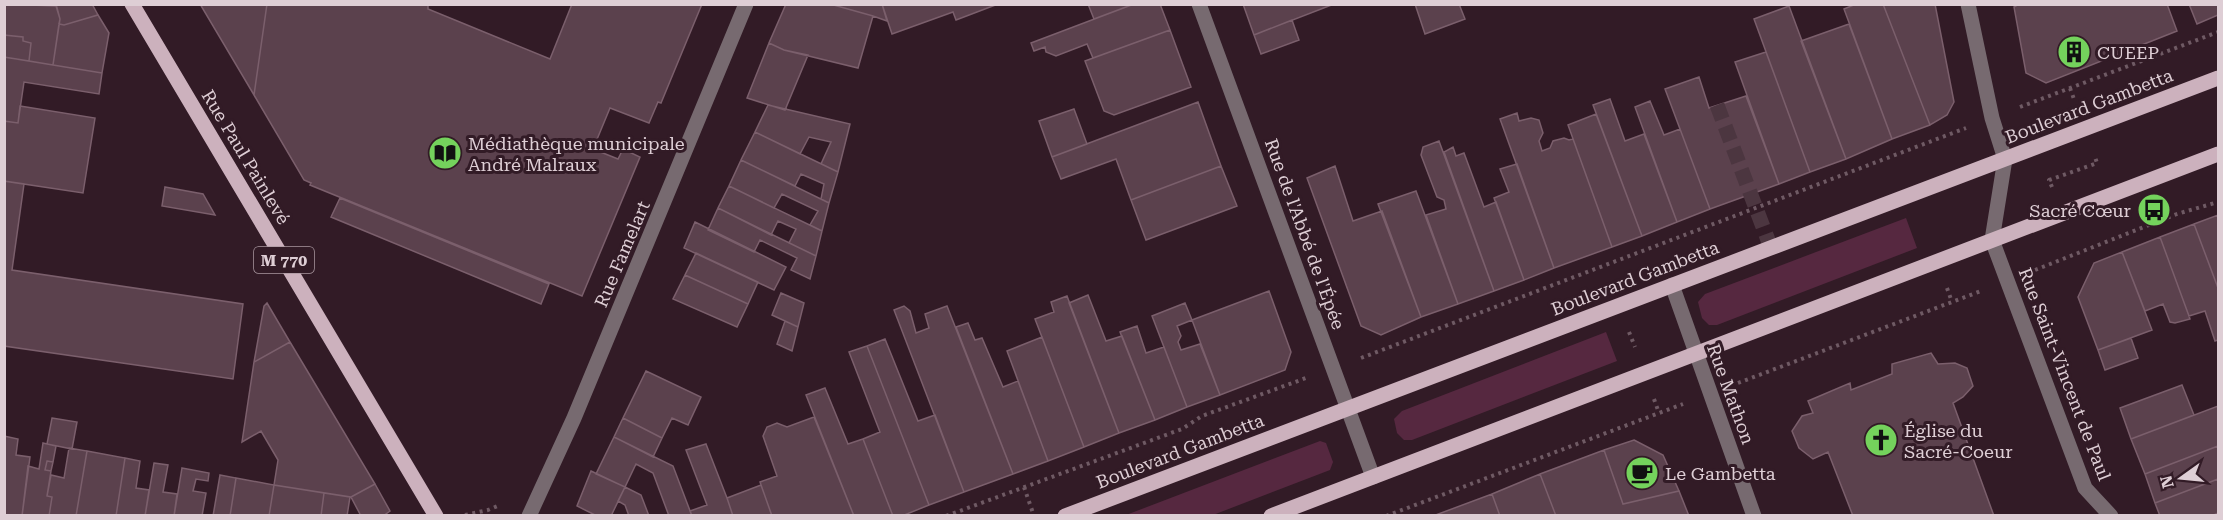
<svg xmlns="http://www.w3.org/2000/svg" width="2223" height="520" viewBox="0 0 2223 520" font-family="'Roboto Serif',serif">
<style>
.green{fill:#562840}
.building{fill:#5b414d;stroke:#7b5f6c;stroke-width:1.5}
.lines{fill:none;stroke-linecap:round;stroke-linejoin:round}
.minor-tunnel{stroke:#4c3640;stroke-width:15;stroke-dasharray:15 8;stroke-linecap:butt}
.path{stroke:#6f5a64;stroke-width:4;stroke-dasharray:3 4.5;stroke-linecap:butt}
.minor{stroke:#776a70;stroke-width:15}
.major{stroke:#ccb1bd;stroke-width:15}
.labels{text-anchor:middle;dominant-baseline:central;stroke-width:6;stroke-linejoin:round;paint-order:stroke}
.shield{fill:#321b26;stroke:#aa98a0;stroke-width:1.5}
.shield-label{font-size:16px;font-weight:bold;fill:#deced5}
.poi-label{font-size:18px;fill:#deced5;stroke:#321b26;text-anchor:start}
.street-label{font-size:18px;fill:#deced5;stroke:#321b26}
</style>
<rect width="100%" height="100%" fill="#321b26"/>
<path class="green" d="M1906 218 1917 248 1717 325H1709L1702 318 1698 302 1705 294Z
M1606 332 1617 361 1412 440H1404L1397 433 1394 419 1402 411Z
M1320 441 1326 443 1333 462 1330 470 1213 515H1126Z"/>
<path class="building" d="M4 4 56 6 60 19 53 65 29 61 31 43 23 41V37L4 35Z
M56 4H92L98 15 64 25 59 24 60 19Z
M200 4H267L254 95Z
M267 4H428V9L550 59 572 4H702L661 103 658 102 649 123 610 108 593 149 618 159 623 149 640 157 582 296 310 185 311 183 304 180 254 95Z
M786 4H830L873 16 858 68 784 50 769 43Z
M830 4H882L887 21 873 16Z
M882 4H998L956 20 953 12 892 34Z
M1088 4H1134L1094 19Z
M1134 4H1160L1170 30 1093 58 1087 44 1056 56 1046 52 1045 47 1034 51 1031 43Z
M1243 4H1334L1254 35Z
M1415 4H1459L1465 19 1425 34Z
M1856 4H1883L1930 125 1892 139 1844 9Z
M1883 4H1935L1954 102 1947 115 1930 125Z
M2019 4H2167L2177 31 2046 83 2026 73 2014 7Z
M2189 4H2218V15L2197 24Z
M1789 6 1846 159 1810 172 1754 19Z
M98 15 109 33 102 73 53 65 59 24 64 25Z
M1292 20 1299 40 1261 54 1254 35Z
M1849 24 1892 139 1846 159 1801 41Z
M1170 30 1191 87 1114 115 1104 111 1085 61Z
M4 35 23 37V41L31 43 29 61 4 57Z
M769 43 784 50 808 55 785 110 747 98Z
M1766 52 1810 172 1779 184 1735 62Z
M4 57 102 73 99 94 24 82 18 123 4 121Z
M1699 77 1709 108 1746 96 1779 184 1710 209 1665 89Z
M1610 99 1625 141 1644 134 1677 222 1642 236 1593 105Z
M1650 101 1664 135 1680 129 1710 209 1677 222 1635 107Z
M1198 102 1221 166 1131 200 1116 159 1061 179 1052 157Z
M768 105 850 124 838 172 821 164 831 142 809 137 800 154 755 132Z
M20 106 95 118 83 193 4 181V121L18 123Z
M1074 109 1087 144 1052 157 1039 121Z
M1517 113 1519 121 1531 118 1539 120 1543 133 1539 141 1542 151 1550 148 1553 141 1564 138 1569 140 1573 139 1612 247 1554 268 1500 119Z
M1596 114 1642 236 1612 247 1568 125Z
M755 132 838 172 829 203 821 199 824 184 801 174 795 186 741 160Z
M1439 141 1494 291 1458 304 1426 215 1446 209 1444 200 1437 197 1421 155 1423 147Z
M1453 147 1456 156 1464 153 1484 207 1496 202 1524 280 1494 291 1444 152Z
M741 160 829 203 822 231 810 225 818 211 782 194 774 208 729 186Z
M1517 164 1554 268 1524 280 1494 198 1509 192 1500 169Z
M1221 166 1237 206 1146 240 1131 200Z
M1335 166 1353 221 1382 211 1421 317 1381 335 1361 326 1307 178Z
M4 181 24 184 12 270 243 304 233 379 4 346Z
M729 186 822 231 816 256 789 243 796 229 778 221 771 235 718 208Z
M165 187 203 194 215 215 162 206Z
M1416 191 1458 304 1421 317 1378 204Z
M340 198 549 284 541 304 331 217Z
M718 208 816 256 810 279 791 270 797 258 760 240 754 252 708 230Z
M2218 215V288L2194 224Z
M695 222 786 267 774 290 684 248Z
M2194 224 2218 288V340L2215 341 2205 311 2189 316 2160 237Z
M2160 237 2189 316 2190 319 2175 323 2170 322 2163 304 2145 311 2122 252Z
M2122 252 2152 330 2098 350 2078 297 2094 263Z
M696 253 758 282 748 304 685 275Z
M685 275 748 304 737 327 673 299Z
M1269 291 1291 352 1285 370 1220 395 1192 320Z
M781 293 804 303 798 327 772 315Z
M1088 295 1106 341 1122 336 1155 420 1119 433 1069 303Z
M1067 296 1119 433 1084 447 1035 319 1054 312 1051 302Z
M267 303 290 342 254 362 264 306Z
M1185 303 1192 320 1177 326 1181 336 1178 342 1181 350 1200 344 1220 395 1187 407 1152 316Z
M904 306 910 311 916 333 929 328 925 314 947 306 1013 474 964 492 894 310Z
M785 321 798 327 792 351 777 344Z
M968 323 975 340 982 338 1003 387 1018 381 1048 461 1013 474 956 327Z
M1137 326 1146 353 1164 347 1187 407 1155 420 1120 332Z
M1042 337 1084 447 1048 461 1007 351Z
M2131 338 2138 358 2105 370 2098 350Z
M885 339 918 421 935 415 964 492 929 505 867 346Z
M290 342 375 484 351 497 274 485 278 460 261 431 242 442 254 362Z
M867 346 929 505 902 516H893L863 439 880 432 849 352Z
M1931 353 1938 364 1955 363 1967 368 1973 386 1963 397 1953 403 1994 516H1853L1828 452 1813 459 1799 448 1792 431 1802 416 1813 413 1808 401 1850 383 1851 390 1892 374V364Z
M646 371 701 397 688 425 672 418 662 438 623 418Z
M2182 385 2194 415 2131 439 2120 408Z
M825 388 848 444 863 439 893 516H854L806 395Z
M2218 406V446L2145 474 2131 439Z
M814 417 854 516H772L760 482 777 476 763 436 767 427 777 423 787 427Z
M52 418 77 422 72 449 47 444Z
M623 418 662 438 653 457 614 437Z
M4 436 18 439 16 455 30 457 22 516H4Z
M614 437 673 466 692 516H669L653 473 636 464 625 487 596 474Z
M1634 440 1663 455 1679 491 1623 504 1604 450Z
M43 443 56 446 53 462 47 461 45 470 51 471 47 496 52 497 49 516H22L28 466 39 469Z
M706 444 727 498 733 516H692L690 511 707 505 686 450Z
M2218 446V479L2155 503 2145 474Z
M69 448 87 451 76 516H49L52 497 47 496 51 475 64 478Z
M1604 450 1623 504 1679 491 1689 516H1556L1540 474Z
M87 451 125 458 116 516H76Z
M125 458 140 461 136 488 149 490 145 516H116Z
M47 461 53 462 51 471 45 470Z
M154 463 168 465 163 492 177 494 174 516H145Z
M182 468 209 473 208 481 196 479 193 491 206 493 202 516H174Z
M591 471 625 487 611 516H597L577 506Z
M1540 474 1556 516H1500L1492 494Z
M220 475 236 478 230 516H213Z
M236 478 274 485 269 516H230Z
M2218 479V513L2212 516H2160L2155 503Z
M375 484 390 511 383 516H361L351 497Z
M274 485 324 493 321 516H269Z
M761 485 772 516H733L727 498Z
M625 487 641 495 649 516H629L625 505 618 501Z
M324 493 350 497 347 516H321Z
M1492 494 1500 516H1433Z"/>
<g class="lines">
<path class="minor-tunnel" d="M1717 105 1771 248"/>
<path class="path" d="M2070 88 2075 102
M2020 107 2218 32
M2052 187 2049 180 2097 163 2095 157
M2035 270 2177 214 2218 202
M1947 288 1952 302
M1629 332 1635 347
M1361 358 1966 128
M1738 383 1981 291
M1654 399 1659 413
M1024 487 1034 516
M465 515 488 510 500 505
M946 516 1182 429 1202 416 1306 378
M1386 516 1683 404"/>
<path class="minor" d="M1199 4 1373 477
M1968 4 1992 118 2005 159 1992 240 2085 488 2111 516
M1672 285 1754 516
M529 516 574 418 746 4"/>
<path class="major" d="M132 4 436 516
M1065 516 2218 78
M1271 516 2218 154"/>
</g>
<defs>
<g id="building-disc" transform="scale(1.725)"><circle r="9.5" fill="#74d25c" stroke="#321b26"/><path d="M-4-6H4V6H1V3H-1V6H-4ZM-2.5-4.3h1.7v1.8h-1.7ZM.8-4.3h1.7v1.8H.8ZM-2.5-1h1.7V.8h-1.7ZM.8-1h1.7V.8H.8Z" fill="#111"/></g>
<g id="library-disc" transform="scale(1.725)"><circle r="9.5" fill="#74d25c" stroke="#321b26"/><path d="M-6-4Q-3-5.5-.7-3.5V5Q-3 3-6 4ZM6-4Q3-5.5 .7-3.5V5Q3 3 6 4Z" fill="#111"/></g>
<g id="bus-disc" transform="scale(1.725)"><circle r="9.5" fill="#74d25c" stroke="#321b26"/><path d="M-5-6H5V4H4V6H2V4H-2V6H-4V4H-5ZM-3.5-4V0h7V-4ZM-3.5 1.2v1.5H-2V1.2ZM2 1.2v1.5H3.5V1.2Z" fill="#111"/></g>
<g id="church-disc" transform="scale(1.725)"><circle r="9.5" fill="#74d25c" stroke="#321b26"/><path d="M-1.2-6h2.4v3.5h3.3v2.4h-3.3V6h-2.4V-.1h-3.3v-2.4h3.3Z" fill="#111"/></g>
<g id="cafe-disc" transform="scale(1.725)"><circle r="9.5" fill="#74d25c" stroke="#321b26"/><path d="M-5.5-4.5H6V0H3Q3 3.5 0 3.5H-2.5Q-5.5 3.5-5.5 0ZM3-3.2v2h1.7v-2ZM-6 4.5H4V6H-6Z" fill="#111"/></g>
</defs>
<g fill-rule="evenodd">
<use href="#building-disc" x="2074" y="52"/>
<use href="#library-disc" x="445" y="153"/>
<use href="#bus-disc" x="2154" y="210"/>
<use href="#church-disc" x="1881" y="440"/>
<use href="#cafe-disc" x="1642" y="473"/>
</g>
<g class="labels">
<rect class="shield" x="254" y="247" width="60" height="26" rx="4.5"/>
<g class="shield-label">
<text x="284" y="260">M 770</text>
</g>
<g class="poi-label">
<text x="2097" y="52">CUEEP</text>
<text x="468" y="143">Médiathèque municipale<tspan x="468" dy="21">André Malraux</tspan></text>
<text x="2131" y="210" text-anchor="end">Sacré Cœur</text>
<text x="1904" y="430">Église du<tspan x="1904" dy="21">Sacré-Coeur</tspan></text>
<text x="1665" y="473">Le Gambetta</text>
</g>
<g class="street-label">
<text transform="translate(2089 106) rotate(-21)">Boulevard Gambetta</text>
<text transform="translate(246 157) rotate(59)">Rue Paul Painlevé</text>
<text transform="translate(1305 234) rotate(70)">Rue de l'Abbé de l'Épée</text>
<text transform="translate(622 254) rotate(-67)">Rue Famelart</text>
<text transform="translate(1635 278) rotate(-21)">Boulevard Gambetta</text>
<text transform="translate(2065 374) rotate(69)">Rue Saint-Vincent de Paul</text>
<text transform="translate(1731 394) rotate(70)">Rue Mathon</text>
<text transform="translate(1180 451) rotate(-21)">Boulevard Gambetta</text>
</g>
</g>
<rect width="2223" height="520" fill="none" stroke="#deced5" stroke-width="12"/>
<g transform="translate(2181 478) rotate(255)" stroke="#321b26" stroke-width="4.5" paint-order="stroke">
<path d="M0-4.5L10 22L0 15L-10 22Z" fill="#deced5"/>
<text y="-9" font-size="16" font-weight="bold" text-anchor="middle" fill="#deced5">N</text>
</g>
</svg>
